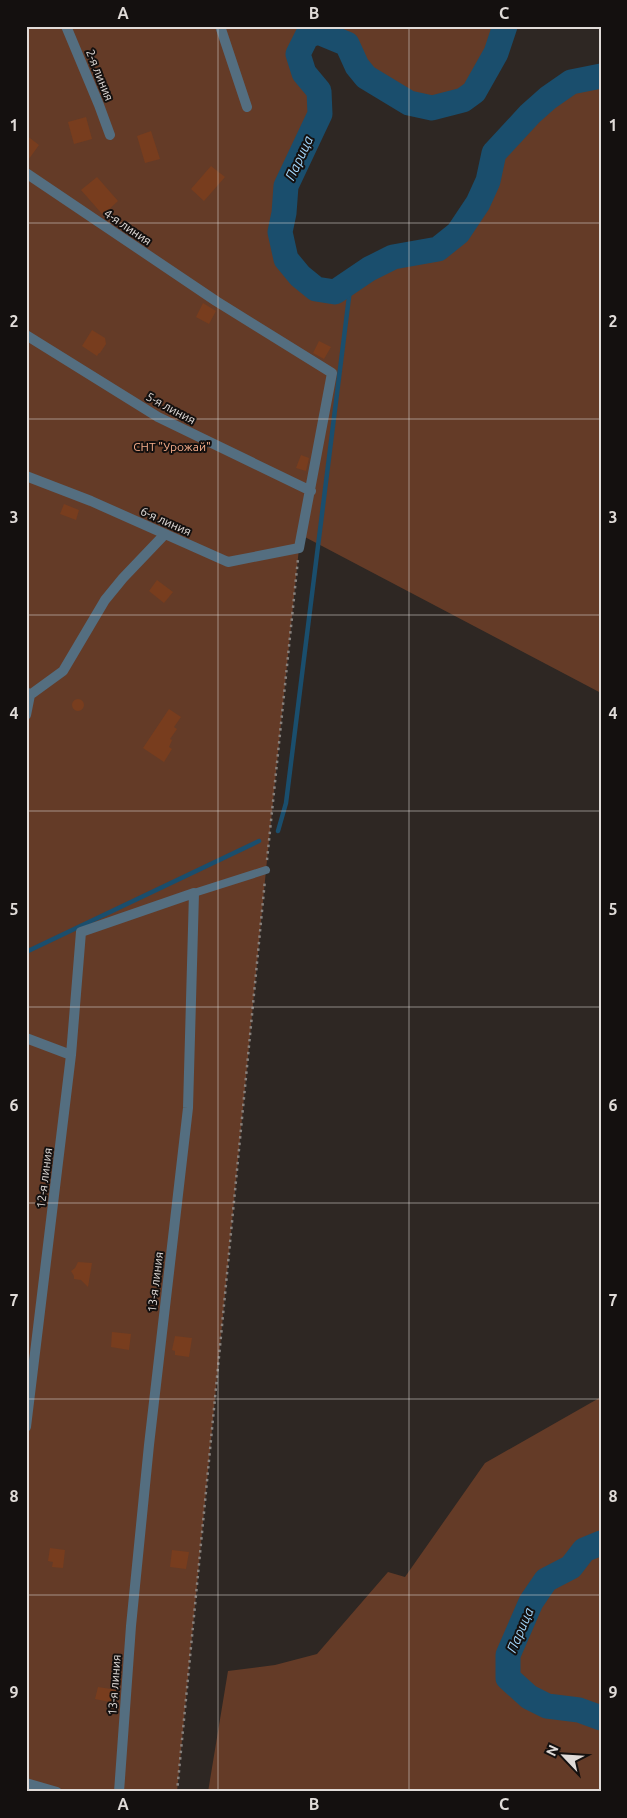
<svg xmlns="http://www.w3.org/2000/svg" width="627" height="1818" viewBox="0 0 627 1818" font-family="Ubuntu,sans-serif">
<style>
.green{fill:#643b27}
.lines{fill:none;stroke-linecap:round;stroke-linejoin:round}
.stream{stroke:#1a4e6d;stroke-width:4.5}
.river{stroke:#1a4e6d;stroke-width:25}
.building{fill:#783d1e}
.path{stroke:#87817d;stroke-width:2.5;stroke-dasharray:2.5 4;stroke-linecap:butt}
.service{stroke:#546e80;stroke-width:8}
.minor{stroke:#546e80;stroke-width:10}
.grid{fill:none;stroke:#e0dbd8;stroke-width:1;stroke-opacity:0.55}
.labels{text-anchor:middle;dominant-baseline:central;stroke-width:4;stroke-linejoin:round;paint-order:stroke}
.street-label{font-size:12px;fill:#e0dbd8;stroke:#14100f}
.park-label{font-size:12px;fill:#f6ad8a;stroke:#14100f}
.water-label{font-size:14px;font-style:italic;fill:#a1d5fa;stroke:#14100f}
.neatline{fill:none;stroke:#e0dbd8;stroke-width:2}
.grid-label{font-size:16px;text-anchor:middle;font-weight:bold;fill:#e0dbd8}
</style>
<rect width="100%" height="100%" fill="#2e2723"/>
<path class="green" d="M26 26H505L496 53 474 92 463 100 432 108 409 103 366 77 357 66 347 44 318 32 307 36 298 54 304 73 319 91 320 114 286 186 284 213 280 232 286 259 300 276 316 289 335 292 369 269 393 257 438 249 458 233 478 203 488 181 494 153 530 114 548 98 571 82 601 76V693L303 536 299 548 266 870 177 1792H26Z
M601 1397V1792H208L228 1671 275 1665 317 1654 388 1572 405 1577 485 1463Z"/>
<g class="lines">
<path class="stream" d="M278 831 286 803 351 281
M26 952 259 841"/>
<path class="river" d="M505 26 496 53 474 92 463 100 432 108 409 103 366 77 357 66 347 44 318 32 307 36 298 54 304 73 319 91 320 114 286 186 284 213 280 232 286 259 300 276 316 289 335 292 369 269 393 257 438 249 458 233 478 203 488 181 494 153 530 114 548 98 571 82 601 76
M601 1543 584 1550 571 1567 546 1580 531 1602 508 1655V1678L529 1697 547 1706 579 1710 601 1718"/>
</g>
<path class="building" d="M86 117 92 139 74 144 68 122Z
M151 131 160 159 145 163 137 136Z
M26 135 39 145 26 163Z
M211 166 225 177 204 201 191 189Z
M97 177 118 201 103 215 81 190Z
M203 303 216 311 209 324 196 317Z
M92 330 105 338 106 344 100 353H99L97 356 82 346Z
M319 341 331 347 324 359 313 353Z
M301 455 309 458 306 471 296 468Z
M64 504 79 510 76 520 60 514Z
M157 580 173 592 164 603 149 591Z
M72 705a6 6 0 1 1 12 0a6 6 0 1 1-12 0Z
M169 709 181 717 174 727 177 729 170 739 172 740 169 747 172 749 164 762 143 748Z
M78 1262 92 1263 88 1287 81 1280 74 1279V1276L71 1271 75 1268Z
M112 1332 131 1334 129 1350 111 1347Z
M175 1336 192 1338 189 1357 175 1355V1351L172 1350Z
M50 1548 65 1550 63 1568 52 1567 53 1562 48 1561Z
M172 1550 189 1552 186 1569 170 1567Z
M98 1687 117 1690 115 1703 95 1699Z"/>
<g class="lines">
<path class="path" d="M267 860 298 559
M177 1792 265 880"/>
<path class="service" d="M194 893 266 870"/>
<path class="minor" d="M66 26 99 105 110 135
M220 26 247 107
M26 173 216 301 332 373 299 548 228 562 91 501 26 476
M26 335 158 417 311 491
M26 692 30 695 26 715
M30 695 63 671 105 600 123 578 165 534
M26 1038 71 1055
M26 1427 71 1055 81 932 194 893 188 1108 149 1445 131 1626 119 1792
M26 1783 57 1792"/>
</g>
<path class="grid" d="M218 26V1792M409 26V1792M26 223H601M26 419H601M26 615H601M26 811H601M26 1007H601M26 1203H601M26 1399H601M26 1595H601"/>
<g class="labels">
<g class="street-label">
<text transform="translate(100 75) rotate(68)">2-я линия</text>
<text transform="translate(128 227) rotate(34)">4-я линия</text>
<text transform="translate(171 408) rotate(28)">5-я линия</text>
<text transform="translate(166 521) rotate(24)">6-я линия</text>
<text transform="translate(44 1178) rotate(-83)">12-я линия</text>
<text transform="translate(155 1282) rotate(-83)">13-я линия</text>
<text transform="translate(114 1685) rotate(-86)">13-я линия</text>
</g>
<g class="park-label">
<text x="172" y="446">СНТ "Урожай"</text>
</g>
<g class="water-label">
<text transform="translate(299 158) rotate(-65)">Парица</text>
<text transform="translate(520 1630) rotate(-67)">Парица</text>
</g>
</g>
<rect width="627" height="1818" fill="none" stroke="#14100f" stroke-width="55"/>
<g transform="translate(564 1756) rotate(295)" stroke="#14100f" stroke-width="4" paint-order="stroke">
<path d="M0-4L9 19L0 12L-9 19Z" fill="#e0dbd8"/>
<text y="-8" font-size="14" font-weight="bold" text-anchor="middle" fill="#e0dbd8">N</text>
</g>
<rect x="28" y="28" width="572" height="1762" class="neatline"/>
<g class="grid-label">
<text x="123" y="19">A</text>
<text x="314" y="19">B</text>
<text x="504" y="19">C</text>
<text x="14" y="131">1</text>
<text x="613" y="131">1</text>
<text x="14" y="327">2</text>
<text x="613" y="327">2</text>
<text x="14" y="523">3</text>
<text x="613" y="523">3</text>
<text x="14" y="719">4</text>
<text x="613" y="719">4</text>
<text x="14" y="915">5</text>
<text x="613" y="915">5</text>
<text x="14" y="1111">6</text>
<text x="613" y="1111">6</text>
<text x="14" y="1306">7</text>
<text x="613" y="1306">7</text>
<text x="14" y="1502">8</text>
<text x="613" y="1502">8</text>
<text x="14" y="1698">9</text>
<text x="613" y="1698">9</text>
<text x="123" y="1810">A</text>
<text x="314" y="1810">B</text>
<text x="504" y="1810">C</text>
</g>
</svg>
